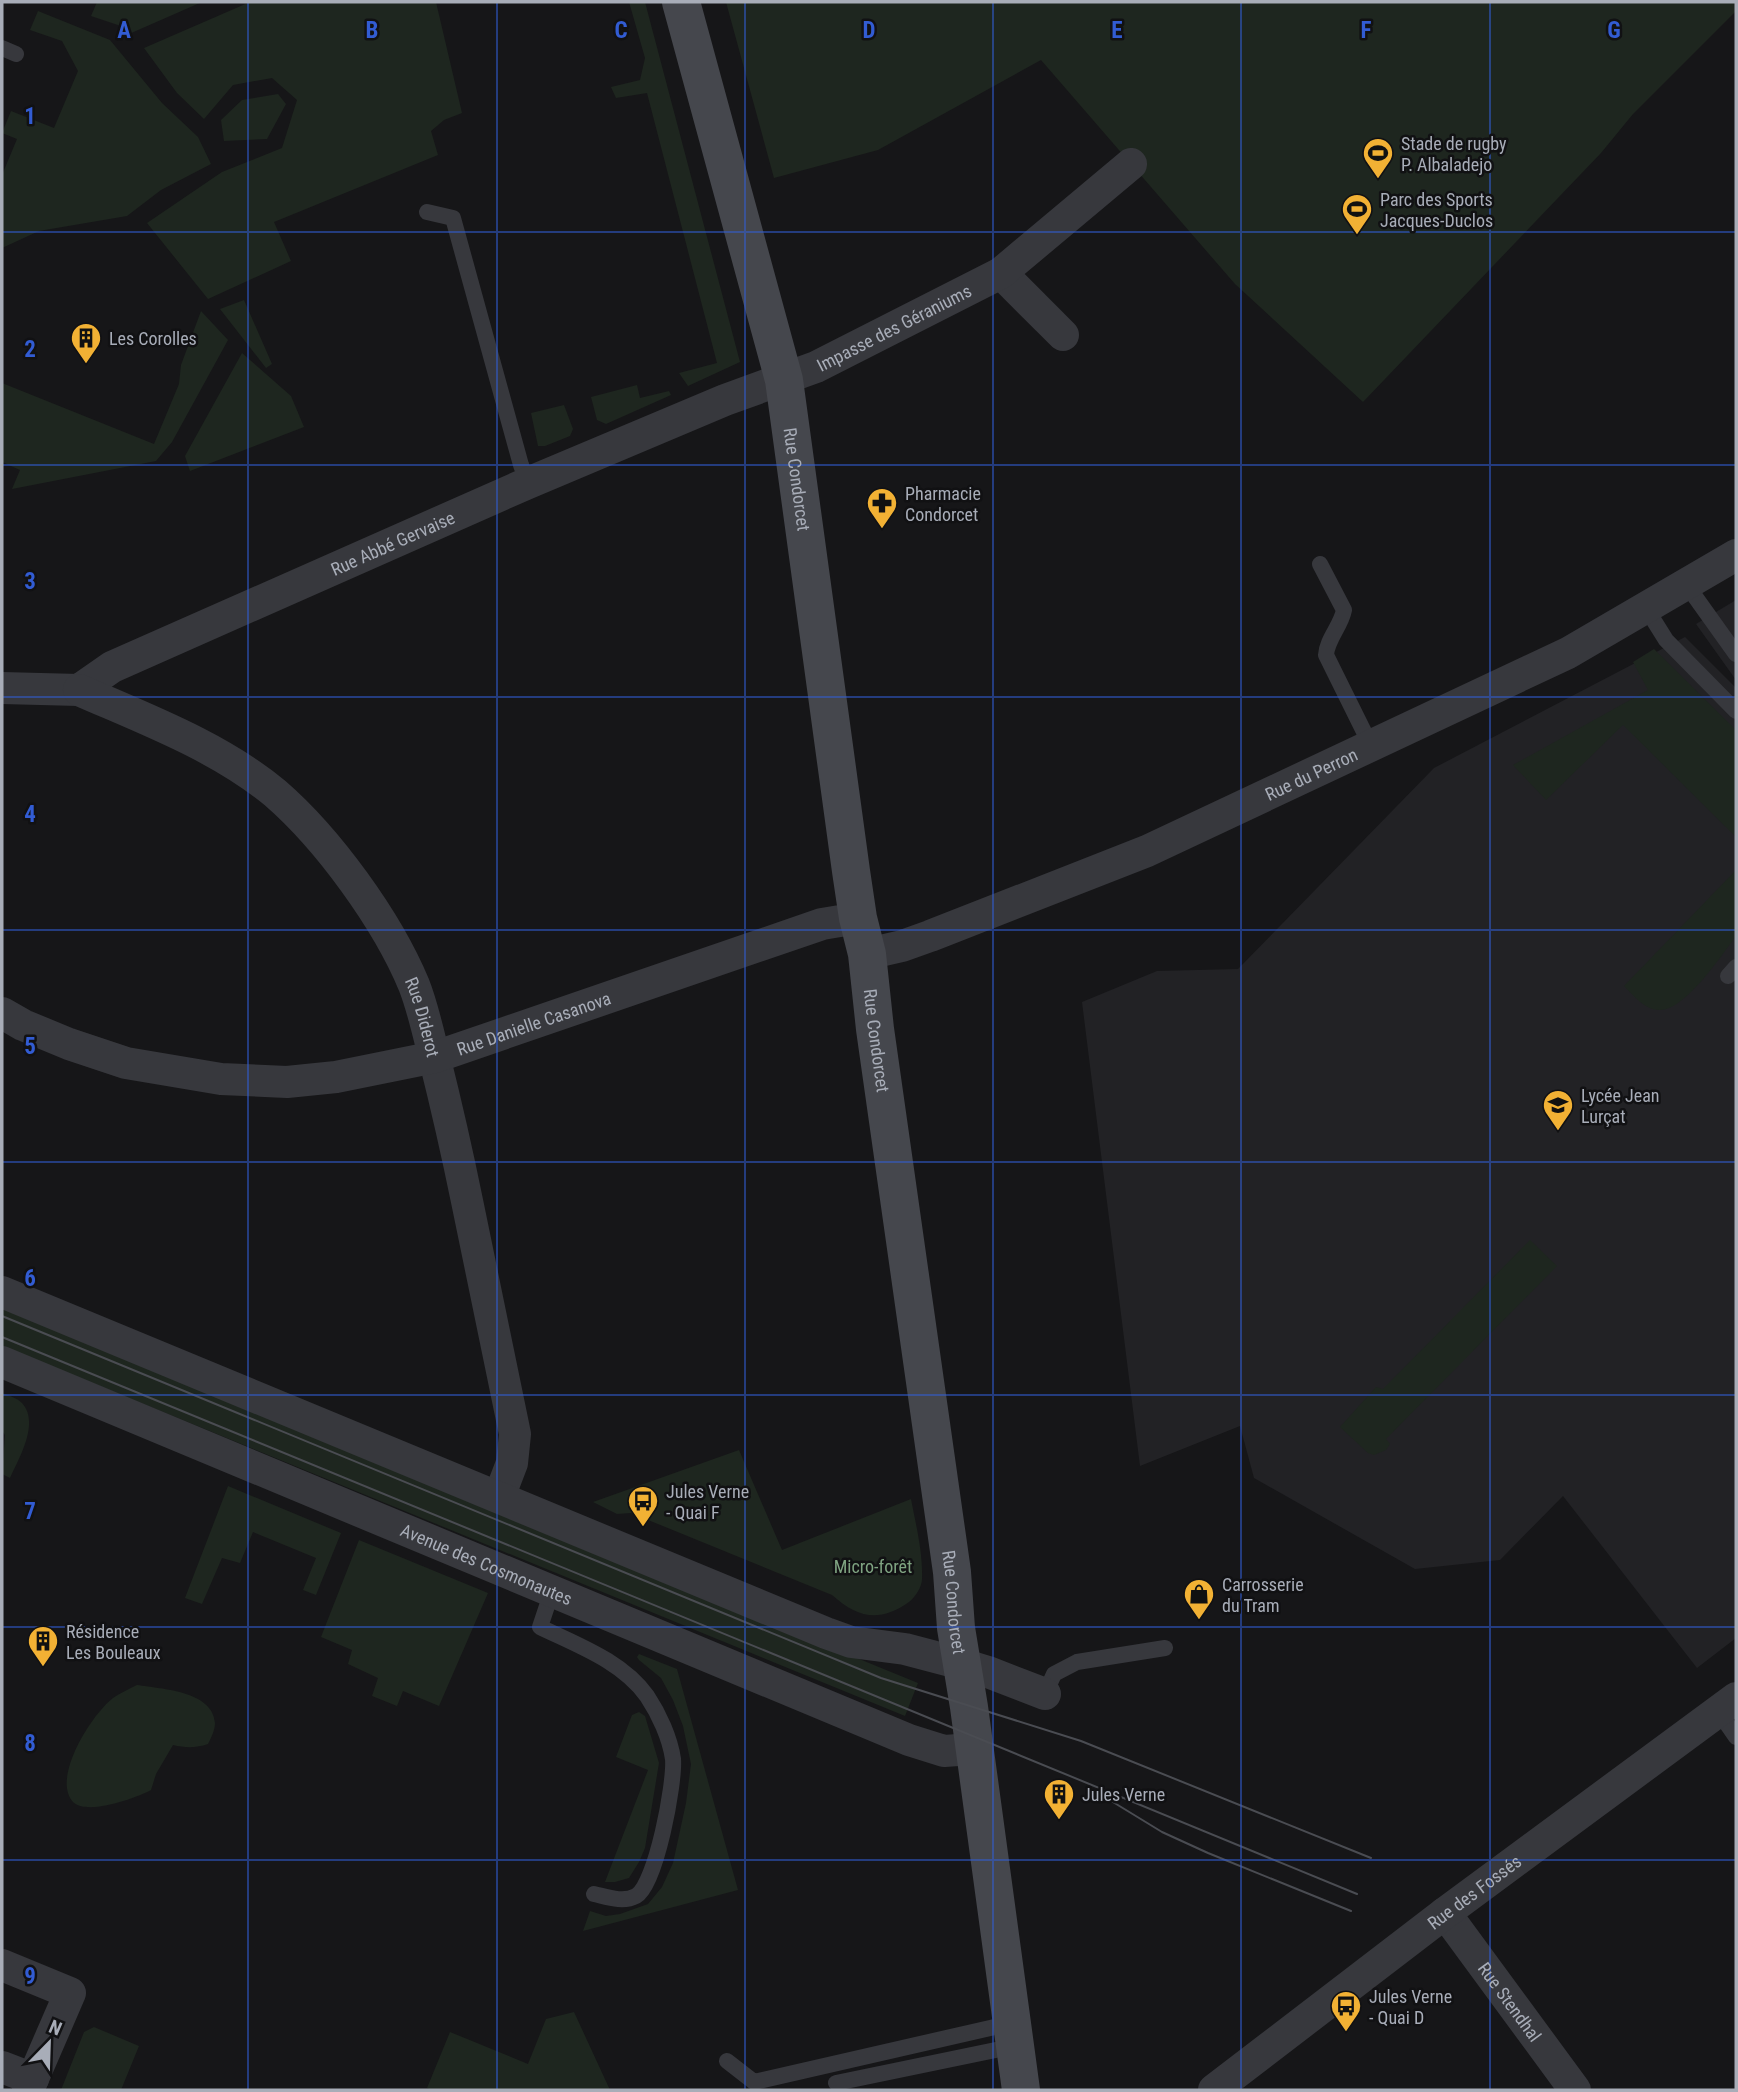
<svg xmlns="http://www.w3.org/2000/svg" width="1738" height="2092" viewBox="0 0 1738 2092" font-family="'Roboto Condensed',sans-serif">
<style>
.built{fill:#222225}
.green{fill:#1e261f}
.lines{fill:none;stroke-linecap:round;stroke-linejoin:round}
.lane{stroke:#37383d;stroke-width:16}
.street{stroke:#37383d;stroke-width:32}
.secondary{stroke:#45474d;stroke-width:38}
.tram{stroke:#4a4c52;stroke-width:2}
.grid{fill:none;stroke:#325cd3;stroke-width:2;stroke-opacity:0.55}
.labels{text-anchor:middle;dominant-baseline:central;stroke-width:5;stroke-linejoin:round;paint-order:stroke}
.poi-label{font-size:18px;fill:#a8adb8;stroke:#111113;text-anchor:start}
.street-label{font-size:18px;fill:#a8adb8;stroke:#111113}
.park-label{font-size:18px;fill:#7fa381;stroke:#111113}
.grid-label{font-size:23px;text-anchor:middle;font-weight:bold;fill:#325cd3;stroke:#111113;stroke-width:5;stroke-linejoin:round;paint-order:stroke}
</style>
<rect width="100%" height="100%" fill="#161618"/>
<path class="built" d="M1736 600V680L1696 624Z
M1685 637 1736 688V1638L1697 1668 1563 1496 1500 1560 1415 1569 1254 1478 1240 1426 1140 1466 1082 1002 1157 971 1238 969 1434 768Z"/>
<path class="green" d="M97 2H202L129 34 118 25 91 16Z
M250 2H436L462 113 444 120 431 131 438 155 274 222 291 261 208 299 147 223 222 172 282 148 297 100 272 78 233 85 204 119 177 93 144 48Z
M629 2H645L740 362 688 386 679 373 717 363 647 93 616 98 611 87 640 80 645 58Z
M726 2H1736V11L1633 114 1601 153 1363 402 1235 284 1041 60 878 150 774 178Z
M38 11 110 40 162 103 198 137 211 164 161 190 127 216 39 231 2 248V175L17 139 2 133 11 111 54 128 78 71 62 41 30 30Z
M278 94 286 104 267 139 224 141 221 120 242 100Z
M244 300 272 364 266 368 220 309Z
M201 311 228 340 172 442 156 461 12 489 20 470 2 462V383L154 444 179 384 181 365Z
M242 353 291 396 304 427 190 471 185 456Z
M637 385 640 398 669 391 671 395 606 424 597 420 591 397Z
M564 405 573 429 570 436 545 446H538L531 413Z
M1654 649 1736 730V837L1623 725 1546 800 1513 765 1648 690 1633 662Z
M1736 870V936C1721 956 1685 1011 1659 1010 1645 1010 1633 995 1624 986Z
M1530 1240 1557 1266 1386 1439 1390 1444 1386 1450 1374 1455 1368 1453 1340 1427 1376 1387 1383 1389Z
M2 1308 918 1683 905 1716 2 1346Z
M2 1393C8 1395 17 1398 22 1403 40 1423 19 1458 10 1478L2 1474 5 1435 2 1431Z
M739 1450 782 1550 911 1499C916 1525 923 1553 922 1579 922 1587 915 1597 909 1602 879 1623 858 1618 832 1595L631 1513 617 1514 593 1502Z
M228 1486 341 1533 316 1595 303 1590 316 1558 253 1532 240 1563 222 1558 202 1604 185 1598Z
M359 1540 488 1593 439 1706 403 1691 397 1706 372 1696 378 1678 348 1664 352 1650 321 1637Z
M639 1654 677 1669 738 1890 583 1931 590 1911 606 1916 620 1914 648 1904 662 1887 673 1863 686 1803 691 1764 683 1726 673 1700 661 1678 639 1660 637 1657Z
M137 1685C162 1689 213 1691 215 1723 215 1730 211 1738 208 1744 196 1748 186 1748 173 1745L156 1774 151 1790C136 1798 87 1816 73 1802 51 1778 92 1714 113 1698 120 1693 129 1689 137 1685Z
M639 1712 645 1716 659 1763 645 1848 639 1862 629 1878 615 1882H605L648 1770 616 1757 632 1715Z
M574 2012 610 2090H432L427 2088 450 2032 528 2064 546 2019Z
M94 2027 139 2046 121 2090H61L84 2032Z"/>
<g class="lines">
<path class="lane" d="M2 48 16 54
M427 212 453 218 521 465 528 483
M1320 564 1344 610C1341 626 1327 639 1326 655L1371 746
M1686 584 1736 654
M1646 608 1666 640 1736 711
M1728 976 1736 967
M552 1591 540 1627C577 1645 622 1661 647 1696 659 1714 670 1738 673 1759 675 1783 656 1885 636 1896 623 1903 607 1897 594 1894
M1045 1694 1054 1674 1077 1662 1165 1648
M1718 1711 1736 1737
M727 2061 754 2082 1012 2023
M836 2083 1015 2046"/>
<g class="street">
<path d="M1001 273 1063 335"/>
<path id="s1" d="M2 688 79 690 112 667 528 483 725 400 816 367 1001 273 1131 164"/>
<path id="s2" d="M79 690C145 719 218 746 275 793 328 839 387 920 414 985 423 1008 428 1032 434 1056 446 1104 457 1152 467 1201 483 1278 499 1356 515 1434L512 1463 499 1497"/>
<path id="s3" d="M867 954 902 946 930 936 1147 851 1568 653 1736 555"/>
<path id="s4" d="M2 1013 23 1025 69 1044 126 1063 221 1079 287 1082 336 1077 435 1057 822 924 858 918"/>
<path d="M2 1292 826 1633 851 1642 905 1649 962 1664 988 1672 1045 1694"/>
<path id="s5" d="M2 1362 909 1740 944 1751 973 1749"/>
<path id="s6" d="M1445 1913 1575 2090"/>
<path d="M2 1965 70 1993 28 2090"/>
<path d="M2 2067 33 2079"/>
<path id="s7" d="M1214 2090 1445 1913 1736 1698"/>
</g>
<path class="secondary" id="s8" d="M681 2 784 380 851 871 858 918 867 954 875 1029 952 1572 956 1628 969 1707 1021 2090"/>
<path class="tram" d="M2 1316 881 1678 1081 1741 1371 1858
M2 1337 1357 1894
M1108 1799 1162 1832 1208 1853 1351 1911"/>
</g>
<path class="grid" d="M248 2V2090M497 2V2090M745 2V2090M993 2V2090M1241 2V2090M1490 2V2090M2 232H1736M2 465H1736M2 697H1736M2 930H1736M2 1162H1736M2 1395H1736M2 1627H1736M2 1860H1736"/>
<defs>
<g id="stadium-pin" transform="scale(1.575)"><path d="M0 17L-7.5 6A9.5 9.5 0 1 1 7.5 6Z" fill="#f2b134" stroke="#111113"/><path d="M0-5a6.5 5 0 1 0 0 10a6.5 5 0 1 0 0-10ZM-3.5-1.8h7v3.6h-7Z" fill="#111"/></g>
<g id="building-pin" transform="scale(1.575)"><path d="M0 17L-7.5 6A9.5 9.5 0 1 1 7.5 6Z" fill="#f2b134" stroke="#111113"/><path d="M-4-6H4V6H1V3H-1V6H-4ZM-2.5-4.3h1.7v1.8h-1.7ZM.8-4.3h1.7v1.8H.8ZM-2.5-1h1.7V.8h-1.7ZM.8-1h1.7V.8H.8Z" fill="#111"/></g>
<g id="pharmacy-pin" transform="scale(1.575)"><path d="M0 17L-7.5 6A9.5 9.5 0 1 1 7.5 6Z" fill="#f2b134" stroke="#111113"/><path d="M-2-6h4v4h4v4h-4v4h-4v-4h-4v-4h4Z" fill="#111"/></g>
<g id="school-pin" transform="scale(1.575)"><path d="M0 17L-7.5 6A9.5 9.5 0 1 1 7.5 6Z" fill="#f2b134" stroke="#111113"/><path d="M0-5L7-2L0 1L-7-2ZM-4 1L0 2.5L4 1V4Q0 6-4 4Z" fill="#111"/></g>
<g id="bus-pin" transform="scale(1.575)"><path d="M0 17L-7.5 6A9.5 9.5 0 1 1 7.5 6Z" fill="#f2b134" stroke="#111113"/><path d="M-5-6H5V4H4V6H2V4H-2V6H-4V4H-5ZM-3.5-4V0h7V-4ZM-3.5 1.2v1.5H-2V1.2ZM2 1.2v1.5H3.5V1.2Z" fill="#111"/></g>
<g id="shop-pin" transform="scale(1.575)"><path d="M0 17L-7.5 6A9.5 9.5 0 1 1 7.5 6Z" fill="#f2b134" stroke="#111113"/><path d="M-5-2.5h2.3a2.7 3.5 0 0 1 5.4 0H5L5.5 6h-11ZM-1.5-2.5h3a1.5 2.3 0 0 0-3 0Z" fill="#111"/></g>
</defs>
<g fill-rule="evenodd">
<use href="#stadium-pin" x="1378" y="153"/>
<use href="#stadium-pin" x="1357" y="209"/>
<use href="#building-pin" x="86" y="338"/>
<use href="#pharmacy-pin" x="882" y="503"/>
<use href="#school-pin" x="1558" y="1105"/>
<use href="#bus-pin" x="643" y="1501"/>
<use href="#shop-pin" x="1199" y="1594"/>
<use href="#building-pin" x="43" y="1641"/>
<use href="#building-pin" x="1059" y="1794"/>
<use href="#bus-pin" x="1346" y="2006"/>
</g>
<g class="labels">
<g class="poi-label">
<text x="1401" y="143">Stade de rugby<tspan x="1401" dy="21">P. Albaladejo</tspan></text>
<text x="1380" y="199">Parc des Sports<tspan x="1380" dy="21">Jacques-Duclos</tspan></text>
<text x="109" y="338">Les Corolles</text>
<text x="905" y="493">Pharmacie<tspan x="905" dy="21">Condorcet</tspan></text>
<text x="1581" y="1095">Lycée Jean<tspan x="1581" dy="21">Lurçat</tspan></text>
<text x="666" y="1491">Jules Verne<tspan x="666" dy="21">- Quai F</tspan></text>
<text x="1222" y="1584">Carrosserie<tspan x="1222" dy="21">du Tram</tspan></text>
<text x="66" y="1631">Résidence<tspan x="66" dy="21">Les Bouleaux</tspan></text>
<text x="1082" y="1794">Jules Verne</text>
<text x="1369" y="1996">Jules Verne<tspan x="1369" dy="21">- Quai D</tspan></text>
</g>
<g class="street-label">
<text stroke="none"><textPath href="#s1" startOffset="970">Impasse des Géraniums</textPath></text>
<text stroke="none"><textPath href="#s8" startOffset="492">Rue Condorcet</textPath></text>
<text stroke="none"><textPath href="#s1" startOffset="424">Rue Abbé Gervaise</textPath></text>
<text stroke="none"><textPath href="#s3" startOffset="480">Rue du Perron</textPath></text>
<text stroke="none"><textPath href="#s2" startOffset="494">Rue Diderot</textPath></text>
<text stroke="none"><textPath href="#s4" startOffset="551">Rue Danielle Casanova</textPath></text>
<text stroke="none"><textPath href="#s8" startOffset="1059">Rue Condorcet</textPath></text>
<text stroke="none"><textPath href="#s5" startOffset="525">Avenue des Cosmonautes</textPath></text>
<text stroke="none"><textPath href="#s8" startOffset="1626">Rue Condorcet</textPath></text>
<text stroke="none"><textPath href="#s7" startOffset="327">Rue des Fossés</textPath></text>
<text stroke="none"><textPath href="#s6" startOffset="110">Rue Stendhal</textPath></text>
</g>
<g class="park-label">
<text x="873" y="1566">Micro-forêt</text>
</g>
</g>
<g class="grid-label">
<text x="124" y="38">A</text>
<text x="372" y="38">B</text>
<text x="621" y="38">C</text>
<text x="869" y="38">D</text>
<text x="1117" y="38">E</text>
<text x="1366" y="38">F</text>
<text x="1614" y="38">G</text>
<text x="30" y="124">1</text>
<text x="30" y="357">2</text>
<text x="30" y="589">3</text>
<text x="30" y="822">4</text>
<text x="30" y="1054">5</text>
<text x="30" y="1286">6</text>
<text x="30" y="1519">7</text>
<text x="30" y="1751">8</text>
<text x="30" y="1984">9</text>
</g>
<rect width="1738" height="2092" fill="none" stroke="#a8adb8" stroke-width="7"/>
<g transform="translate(49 2043) rotate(23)" stroke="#111113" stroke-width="5" paint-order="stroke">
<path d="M0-5L12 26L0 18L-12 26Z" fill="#a8adb8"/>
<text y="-10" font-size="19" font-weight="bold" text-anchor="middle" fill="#a8adb8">N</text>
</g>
</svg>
